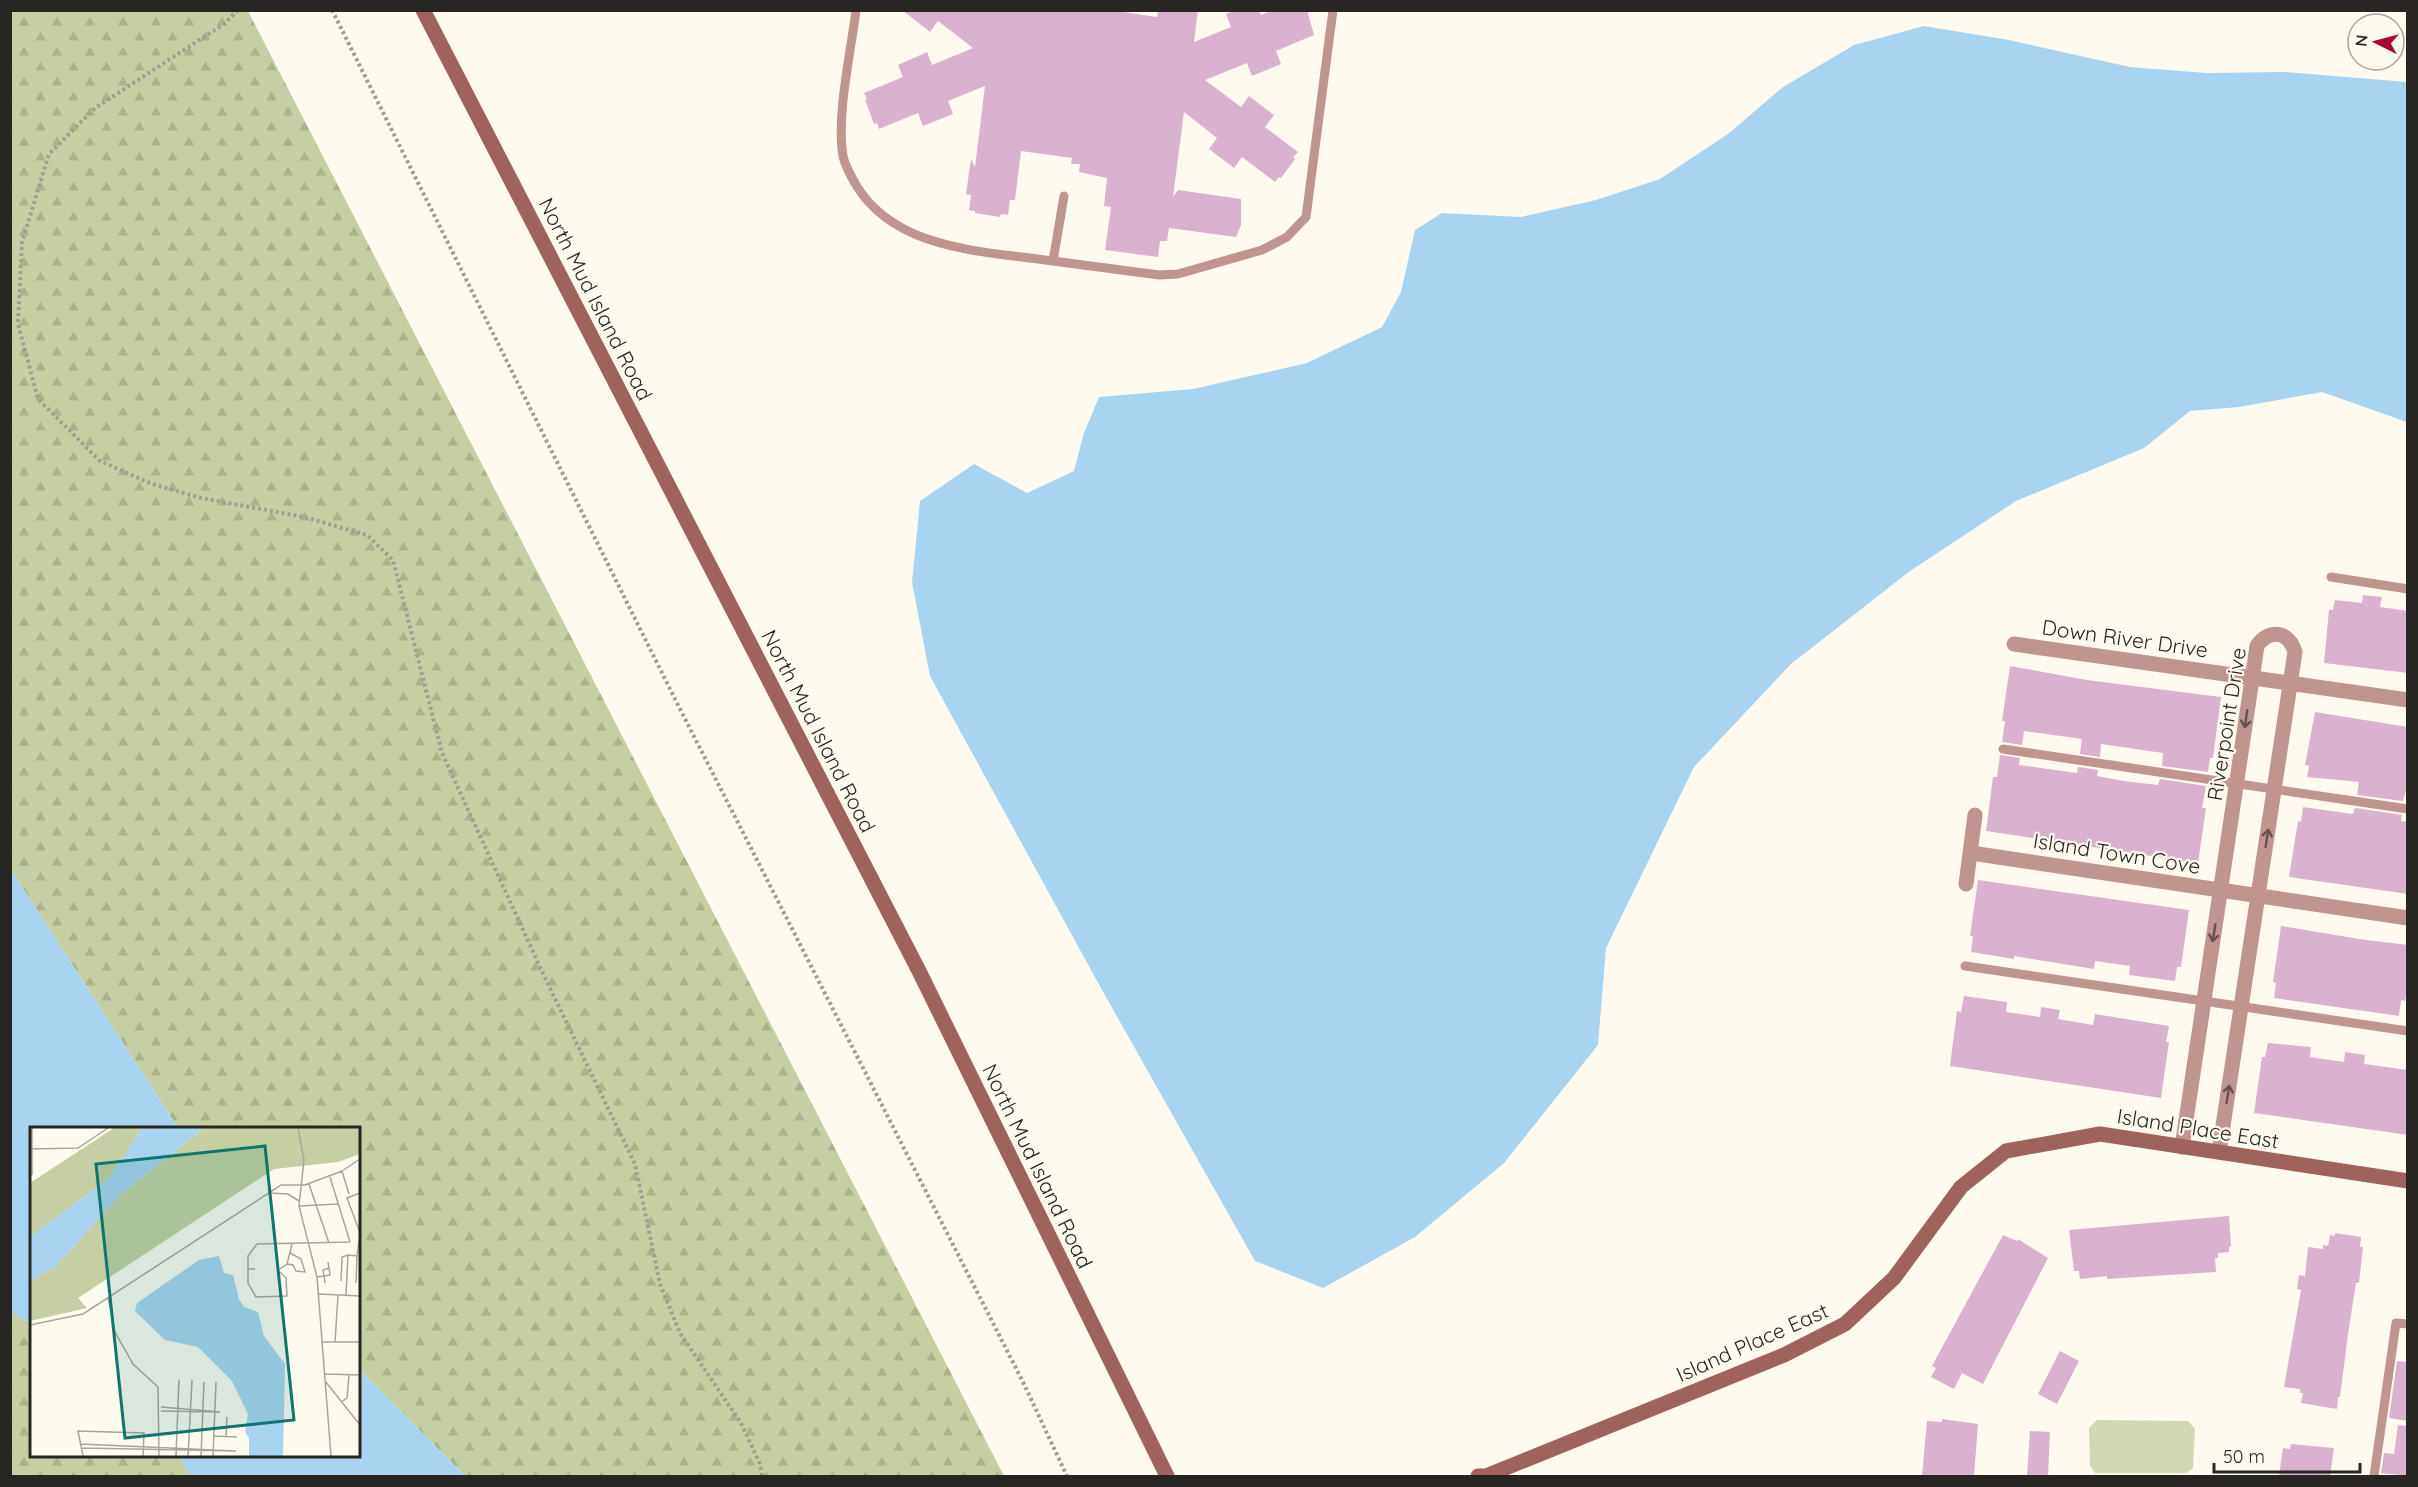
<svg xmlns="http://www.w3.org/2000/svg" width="2418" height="1487" viewBox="0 0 2418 1487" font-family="Quicksand,sans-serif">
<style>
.green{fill:#cfd7b4}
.forest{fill:url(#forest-firs)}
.water{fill:#a8d4ef}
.building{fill:#d9b2d0}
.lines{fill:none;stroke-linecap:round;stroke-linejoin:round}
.path{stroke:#a09d95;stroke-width:4;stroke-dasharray:3 3;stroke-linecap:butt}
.lane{stroke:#c0948f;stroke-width:9}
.street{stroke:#c0948f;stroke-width:15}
.secondary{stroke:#a0625c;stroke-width:15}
.oneway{stroke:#65524e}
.labels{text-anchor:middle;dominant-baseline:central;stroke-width:4.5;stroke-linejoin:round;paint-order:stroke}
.street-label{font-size:21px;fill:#282622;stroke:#fffaf0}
.inset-road{fill:none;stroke:#a9a59e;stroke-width:1.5}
.view{fill:#0f766e;fill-opacity:0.15;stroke:#0f766e;stroke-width:3}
.inset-edge{fill:none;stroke:#282622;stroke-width:3}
</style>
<defs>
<pattern id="forest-firs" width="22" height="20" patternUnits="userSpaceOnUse" patternTransform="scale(1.5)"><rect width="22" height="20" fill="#c6cfa3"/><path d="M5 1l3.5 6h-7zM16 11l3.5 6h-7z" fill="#aab28c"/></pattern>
</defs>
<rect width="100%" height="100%" fill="#fffaf0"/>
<path class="green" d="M2097 1420 2188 1421 2195 1429 2193 1468 2186 1473H2095L2090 1466 2089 1428Z"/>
<path class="forest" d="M11 11H248L1004 1476H465L359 1369 358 1128H178L11 870Z
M10 1311 31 1324 32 1456H178L191 1476H11Z"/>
<path class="water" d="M1924 26 2009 40 2130 67 2206 73 2286 72 2407 82V422L2322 392 2239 407 2190 411 2144 448 2016 501 1910 571 1791 664 1694 767 1606 948 1598 1045 1504 1163 1415 1237 1323 1288 1255 1261 1102 990 930 676 912 582 920 501 974 464 1027 493 1074 471 1084 433 1099 397 1193 389 1307 363 1382 327 1401 292 1415 230 1442 213 1521 217 1596 200 1660 179 1728 134 1783 87 1854 45Z
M11 870 178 1128H32L31 1324 10 1311Z
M359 1369 465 1476H191L178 1456H358Z"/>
<path class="building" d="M902 10H1110L1157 17 1158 10H1198L1194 42 1231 27 1226 14 1236 10H1259L1261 15 1273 10H1307L1314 35 1276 51 1281 64 1252 76 1247 63 1205 80 1241 107 1249 96 1274 115 1265 127 1298 152 1293 157 1295 159 1281 178 1279 177 1275 182 1242 157 1234 168 1209 149 1217 138 1184 112 1173 197 1178 190 1241 199V225L1236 237 1169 228 1167 241H1160L1158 257 1105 250 1111 207 1104 206 1107 178 1079 172 1080 164H1071L1072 158 1021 151 1015 200H1010L1008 215 1001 214 1000 217 975 213V211L969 210 971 195 966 194 971 159 975 167 985 86 948 101 953 114 923 126 918 113 879 129 877 123 874 124 865 100 867 99 864 93 903 77 898 65 927 52 932 65 973 48 938 21 930 32Z
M2363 595 2382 597 2380 607 2408 611V673L2324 663 2329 610H2333L2335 600 2362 603Z
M2010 666 2087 680 2221 697 2213 758H2210L2208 772 2162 766 2163 753 2101 744 2100 757 2080 754 2082 739 2024 731 2022 745 2002 742 2005 721H2002Z
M2315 712 2408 727V782L2403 801 2357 795 2359 782 2307 777 2309 766 2305 765Z
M2000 755 2020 758 2019 765 2077 773 2078 767 2098 770 2097 776 2124 781 2158 785 2160 779 2206 786 2202 808H2206L2198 863 1986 831 1993 777H1997Z
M2303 807 2353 814 2355 808 2402 815 2401 821 2408 822V894L2289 877 2298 821 2301 822Z
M1978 880 2189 910 2181 967H2177L2175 981 2129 975 2130 966 2095 961 2094 969 2014 956V959L1971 952 1973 936H1970Z
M2281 926 2359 939 2408 945V980L2405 1001 2401 1000 2399 1016 2274 998 2276 983 2273 982Z
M1964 996 2007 1002 2006 1012 2040 1017 2041 1007 2060 1010 2058 1019 2093 1025 2095 1014 2169 1026 2166 1042H2169L2161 1098 1950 1066 1957 1011 1961 1012Z
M2268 1043 2311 1047 2310 1057 2344 1062 2345 1052 2365 1055 2364 1064 2408 1070V1135L2254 1113 2262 1057H2265Z
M2229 1216 2231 1246 2229 1247V1252L2218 1253V1258H2215L2216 1272 2107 1279V1276L2080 1279 2079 1271H2074L2069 1230Z
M2335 1233 2361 1237 2360 1247H2363L2359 1283H2356L2348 1334 2340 1397H2338L2337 1409 2301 1403 2303 1393H2300V1389L2284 1387 2301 1290 2297 1289 2299 1275 2305 1276 2308 1247 2323 1249V1245L2328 1246 2330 1235 2335 1236Z
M2003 1235 2017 1241 2018 1239 2048 1258 1983 1384 1962 1373 1954 1389 1931 1377 1936 1368 1932 1366Z
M2060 1351 2079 1361 2057 1404 2038 1394Z
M2397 1361 2408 1362V1421L2389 1418Z
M1942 1419 1978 1424 1974 1476H1922L1927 1421 1942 1422Z
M2398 1425 2408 1426V1476L2381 1473 2384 1453 2394 1454Z
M2030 1431 2050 1432 2048 1476H2027Z
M2291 1444 2334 1448 2330 1476H2279L2283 1448 2290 1449Z"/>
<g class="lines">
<path class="path" d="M238 10 224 24 95 108 49 154 22 242 18 324 38 399 100 461 152 484 201 498 304 517 367 535 393 560 442 753 546 980 635 1164 660 1284 680 1333 741 1423 760 1464 762 1476
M332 10 678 705 1023 1382 1067 1476"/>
<path class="lane" d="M856 10C851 52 836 116 843 156 845 166 851 176 856 185 896 251 984 251 1053 261L1064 196
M1053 261 1159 275 1178 274 1262 250 1287 237 1306 217 1333 10
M2331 577 2408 589
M2003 749 2408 809
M1965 966 2408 1031
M2374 1476 2396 1323 2408 1324"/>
<path class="street" d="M2014 644 2408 700
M1971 853 2408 918
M1966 884 1975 815
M2182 1147 2257 646C2269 628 2289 631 2295 652L2219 1152"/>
<path class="secondary" d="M423 10 919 971 1167 1476
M1478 1476H1486L1784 1355 1845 1324 1894 1278 1961 1187 2006 1151 2100 1134 2408 1181"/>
</g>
<defs><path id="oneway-shaft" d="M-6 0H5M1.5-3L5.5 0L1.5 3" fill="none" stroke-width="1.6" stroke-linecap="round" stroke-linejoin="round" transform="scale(1.5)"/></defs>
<g class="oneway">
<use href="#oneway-shaft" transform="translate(2246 719) rotate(98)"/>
<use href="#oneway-shaft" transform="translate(2267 838) rotate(-81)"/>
<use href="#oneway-shaft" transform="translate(2214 933) rotate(99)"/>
<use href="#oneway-shaft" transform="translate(2228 1094) rotate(-81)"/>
</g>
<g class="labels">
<g class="street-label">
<text transform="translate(596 299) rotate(63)">North Mud Island Road</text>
<text transform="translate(2125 638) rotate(8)">Down River Drive</text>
<text transform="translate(2226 724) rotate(-81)">Riverpoint Drive</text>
<text transform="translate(819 731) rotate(63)">North Mud Island Road</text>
<text transform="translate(2117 853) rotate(9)">Island Town Cove</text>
<text transform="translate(2198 1128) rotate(9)">Island Place East</text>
<text transform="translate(1038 1166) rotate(64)">North Mud Island Road</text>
<text transform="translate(1752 1342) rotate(-24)">Island Place East</text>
</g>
</g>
<g transform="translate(30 1127)">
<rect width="330" height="330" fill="#fffaf0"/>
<path d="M84 1H112L79 51 0 110V56ZM174 1H330V27L308 35 244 42 48 171 57 181 0 194V155L27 138 91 67Z" fill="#c6cfa3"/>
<path d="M112 1H174L91 67 27 138 0 155V110L79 51ZM189 129 194 146 203 148 209 172 214 180 228 185 234 209 255 237 253 329H219V311L215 305 218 287 202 254 168 220 135 213 105 184 107 176 169 133Z" fill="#a8d4ef"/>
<path class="inset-road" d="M268 1 274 33 269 79 287 150 301 329M0 22 48 21 78 1M312 44 330 32M2 48V1M300 50 320 115M279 57 299 116M240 66 258 67 269 74M269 79 308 77M329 103 317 71 330 66M257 137 263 138 266 144 275 145 271 132 260 126M218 142V156L226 170 257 169 256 151 250 145M225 142H218V129L227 117 320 115M250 142 257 137 262 117M287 150 300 148 298 135M311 154 312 130 318 128M295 156 293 143 299 141M326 156 327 129M289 167 330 169M316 168 318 128 327 129 330 107M78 171 85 205 103 237 128 260 129 329M0 198 53 187 251 58H275L312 44 319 67M292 215H330M305 215 308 168M294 247 330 248M295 254 330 298M311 275 317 271 319 248M131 280 190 285M131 284 190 285M184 309 207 310M196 309 197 290M51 317 206 324M52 321 206 324M53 329 48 304 114 306 113 329M146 329 149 253M158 329 162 253M171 329 174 255M183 329 186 255"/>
<path class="view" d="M235 19 264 293 95 311 66 37Z"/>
<rect width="330" height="330" class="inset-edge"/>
</g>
<rect width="2418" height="1487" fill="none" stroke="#282622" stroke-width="24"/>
<g transform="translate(2376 42) rotate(276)"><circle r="28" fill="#fffaf0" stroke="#a9a59e" stroke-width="1.5"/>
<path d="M0-4.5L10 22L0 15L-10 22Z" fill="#a50a37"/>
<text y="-9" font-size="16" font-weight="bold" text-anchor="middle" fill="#282622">N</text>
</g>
<path d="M2214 1463v9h146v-9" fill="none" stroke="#282622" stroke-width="3"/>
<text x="2223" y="1463" font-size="18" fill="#282622" stroke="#fffaf0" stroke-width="4.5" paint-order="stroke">50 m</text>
</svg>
